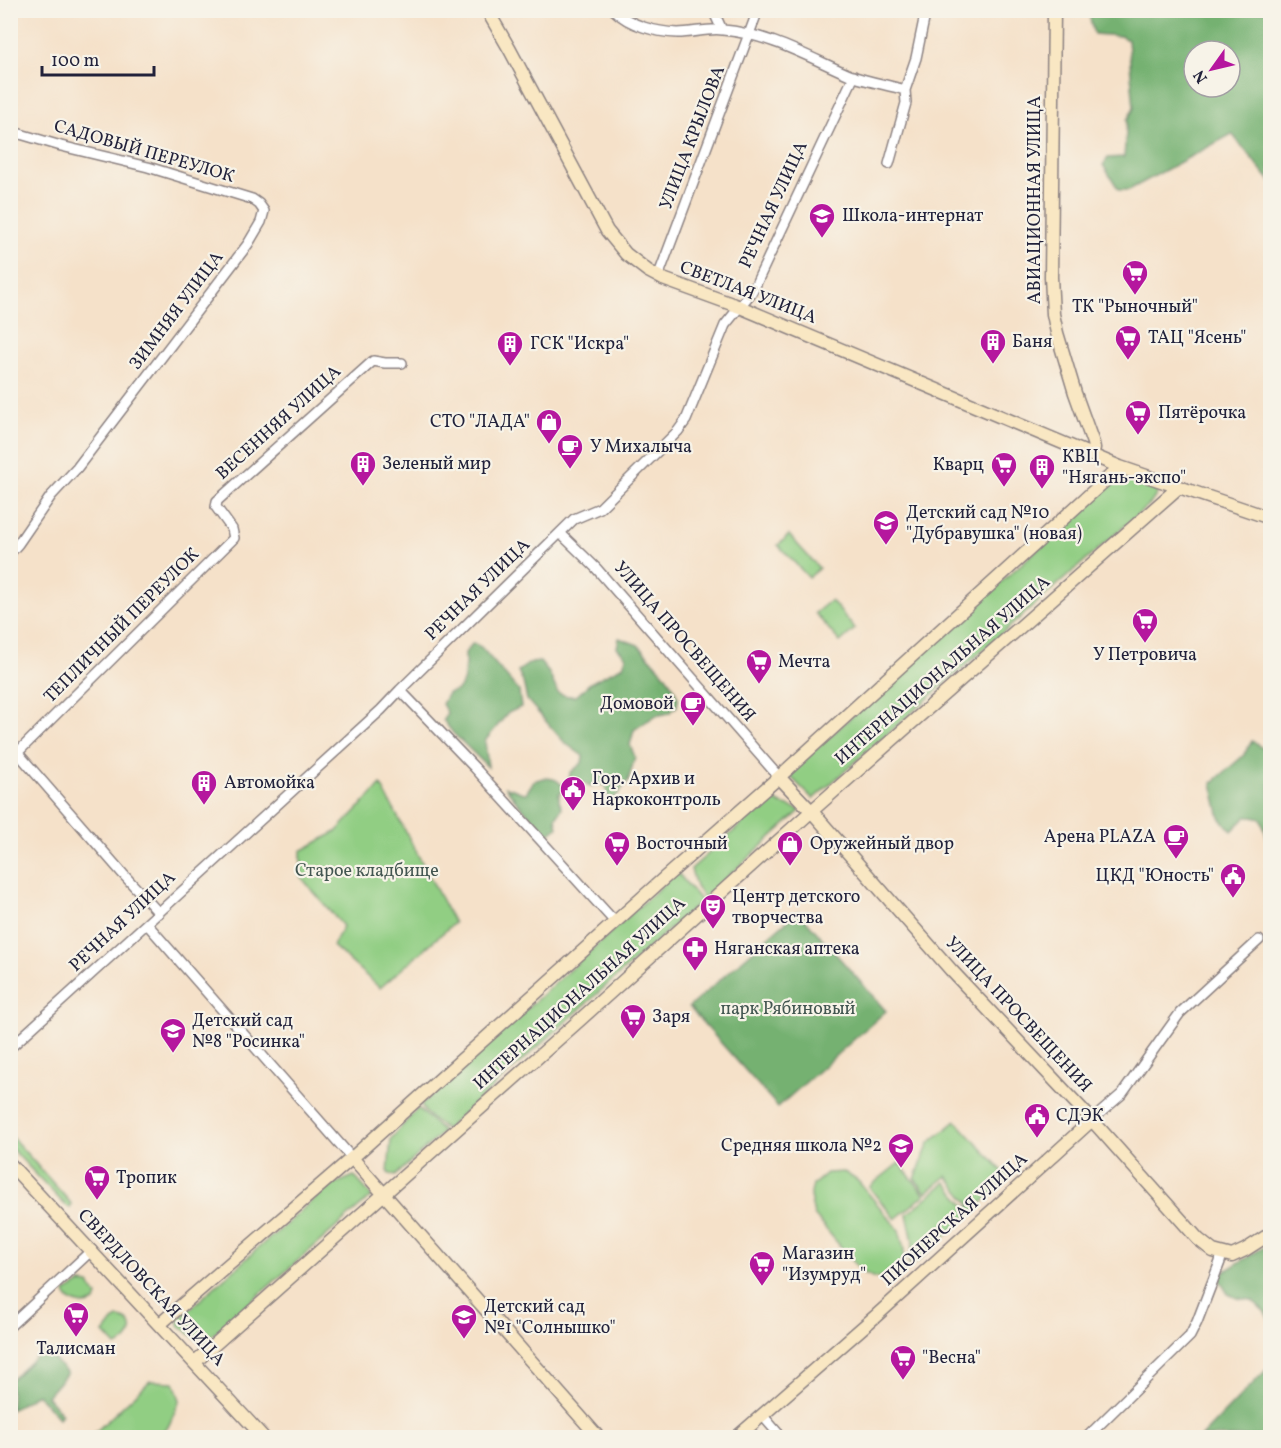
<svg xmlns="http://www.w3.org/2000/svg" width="1281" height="1448" viewBox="0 0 1281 1448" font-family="Vollkorn,serif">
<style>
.green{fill:#91ce83;stroke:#5a785f;stroke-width:1.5}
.forest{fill:#74b171;stroke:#4b6a56;stroke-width:1.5;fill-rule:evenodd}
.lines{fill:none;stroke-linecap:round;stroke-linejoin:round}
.street-casing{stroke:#8c8282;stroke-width:12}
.secondary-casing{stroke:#8c8282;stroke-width:15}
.street{stroke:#fff;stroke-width:9}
.secondary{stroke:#f9e7c3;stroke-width:12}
.labels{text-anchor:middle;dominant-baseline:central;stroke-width:4.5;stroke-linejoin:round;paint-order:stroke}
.street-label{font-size:18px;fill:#22223b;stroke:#f7f3e8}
.poi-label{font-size:18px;fill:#22223b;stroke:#f7f3e8;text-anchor:start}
.park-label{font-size:18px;fill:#435651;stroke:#f7f3e8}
</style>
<rect width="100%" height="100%" fill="#f7f3e8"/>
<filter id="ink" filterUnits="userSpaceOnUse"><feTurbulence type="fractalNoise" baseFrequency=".0167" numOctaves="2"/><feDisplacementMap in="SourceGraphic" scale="12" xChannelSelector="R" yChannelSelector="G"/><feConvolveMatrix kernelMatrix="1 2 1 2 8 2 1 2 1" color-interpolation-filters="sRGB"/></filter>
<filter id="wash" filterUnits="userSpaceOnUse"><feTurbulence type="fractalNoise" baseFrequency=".008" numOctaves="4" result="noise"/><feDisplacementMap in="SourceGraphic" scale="24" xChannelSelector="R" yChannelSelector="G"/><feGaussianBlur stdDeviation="1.35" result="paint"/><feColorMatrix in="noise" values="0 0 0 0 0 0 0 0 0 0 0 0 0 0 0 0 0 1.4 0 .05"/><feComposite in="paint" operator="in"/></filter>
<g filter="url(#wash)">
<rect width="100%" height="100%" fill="#f5e1c9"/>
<path class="green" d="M1133 480 1154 487 1157 494 1151 503 813 799 788 774 1110 484Z
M789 535 819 568 809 578 778 545Z
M831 600 855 629 840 642 815 613Z
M381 785 454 923 380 988 333 946 343 926 301 877V851L336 832Z
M771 798 781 804 801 810 704 898 696 887 691 869Z
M677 872 701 901 446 1129C436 1123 426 1116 421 1105Z
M417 1109H419L443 1132 395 1176 388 1173 391 1139Z
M956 1121 1009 1178 916 1263 909 1264 913 1241 907 1214 946 1182 967 1208 971 1206 947 1176 926 1193 915 1179 929 1143Z
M11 1136 69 1201 71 1204 70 1208 64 1204 11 1148Z
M899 1163 925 1195 895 1219 869 1187Z
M844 1172 858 1181 899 1230 904 1249 903 1265 889 1276 875 1278 862 1272 814 1215 810 1196 813 1185 827 1173Z
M354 1176 372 1196 205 1342 195 1338 179 1325 180 1318 267 1240C289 1225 306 1203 328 1188 335 1183 345 1180 354 1176Z
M81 1283 89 1284 97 1296 95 1302C85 1308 68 1304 65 1292Z
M118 1318C139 1320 133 1341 116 1346L104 1333 113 1321Z
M150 1381 174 1382 180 1400 169 1425 158 1437H90Z"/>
<path class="forest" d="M1089 11H1270V181L1232 134 1129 190H1119L1103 165 1108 158 1124 157 1127 120 1134 108 1128 40 1120 36 1094 34 1091 24ZM1194 51H1230V87H1194Z
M619 638 638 645 663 672 673 686 678 698 677 706 669 713 655 716 634 730 630 745 635 757 628 781 617 795 609 801 605 784 590 786 585 783 569 782 570 773 582 763 583 756 565 743 527 700 523 682 518 671 530 663 540 662 549 673 558 693C582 702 577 691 592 682 602 676 613 672 623 666L626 657 617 647Z
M473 643 481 647 519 691 521 707 508 713 485 741 488 767 453 733 443 720 447 713 442 704 448 693C451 692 455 692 457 690 467 684 465 663 465 653Z
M1252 741 1268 752 1270 762V847L1261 819 1247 816 1232 831 1220 818 1212 783 1243 756Z
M543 778C553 778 559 779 564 789L559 794V801L562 808 556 818 558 827 549 834 545 832C532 817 516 804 506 787 514 788 518 793 526 793L534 781Z
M798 911 886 1011 778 1107 689 1007Z
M1270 1243V1321L1265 1312 1252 1300 1237 1298 1228 1294 1220 1281 1222 1273Z
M44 1349 67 1373 47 1396 62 1414 59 1418 37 1394 11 1410V1380Z
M1270 1366V1437H1201Z"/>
</g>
<g filter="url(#ink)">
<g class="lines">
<g class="street-casing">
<path id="street" d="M614 10C630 26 656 32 678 33 693 33 708 28 723 30 770 34 810 58 852 76 869 82 888 85 905 90L916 58 926 10
M713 10 722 30
M10 131 61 146 148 167 252 199 259 204 264 211 261 222 248 244 77 468 51 496 18 544 10 553
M889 164 906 103 905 90
M658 277 758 10
M560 533 596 568 779 777
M400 690 474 767 615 922
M10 744 123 874 159 913
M10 765 18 752 234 538 232 529 216 507 217 501 373 361 385 363H402
M147 924 352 1158
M10 1048 381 710 400 690 574 519 600 508 678 431 686 420 725 325 751 293 755 286 854 76
M1092 1120 1122 1094 1180 1013 1259 940
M10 1326 92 1250
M762 1415 782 1438
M1086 1438 1190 1336 1197 1322 1220 1262 1222 1253"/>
</g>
<g class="secondary-casing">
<path id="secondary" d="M487 10 510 50 607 231 626 254 648 271 663 279 740 307 1120 467 1270 518
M1054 10 1051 277 1053 314 1057 333 1075 393 1093 443 1094 448 1092 455
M779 777 814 814 951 970 1092 1120 1198 1239 1213 1251 1232 1256 1245 1250 1270 1234
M352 1158 599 1438
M10 1164 264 1438
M160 1324 352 1158 662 880 779 777 1120 467
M195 1362 582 1018 815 808 1179 487
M736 1438 877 1315 1092 1120"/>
</g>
<use href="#street" class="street"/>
<use href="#secondary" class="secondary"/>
</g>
</g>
<defs>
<g id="school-pin" transform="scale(1.35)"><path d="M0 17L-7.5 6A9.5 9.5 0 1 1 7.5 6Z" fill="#b5179e" stroke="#f7f3e8"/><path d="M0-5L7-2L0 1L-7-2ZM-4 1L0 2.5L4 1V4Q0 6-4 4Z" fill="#fff"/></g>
<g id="supermarket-pin" transform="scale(1.35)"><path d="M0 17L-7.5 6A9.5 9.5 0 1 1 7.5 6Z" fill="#b5179e" stroke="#f7f3e8"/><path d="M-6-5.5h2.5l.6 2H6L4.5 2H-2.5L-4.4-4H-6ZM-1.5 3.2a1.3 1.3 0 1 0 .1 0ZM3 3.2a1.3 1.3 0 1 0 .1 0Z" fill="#fff"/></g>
<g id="building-pin" transform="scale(1.35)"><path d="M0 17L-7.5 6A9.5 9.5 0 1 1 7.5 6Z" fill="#b5179e" stroke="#f7f3e8"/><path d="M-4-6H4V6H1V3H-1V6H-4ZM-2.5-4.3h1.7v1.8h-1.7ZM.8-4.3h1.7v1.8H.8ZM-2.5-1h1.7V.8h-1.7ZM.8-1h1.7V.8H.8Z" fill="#fff"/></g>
<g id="shop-pin" transform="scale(1.35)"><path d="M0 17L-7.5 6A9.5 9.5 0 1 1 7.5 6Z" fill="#b5179e" stroke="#f7f3e8"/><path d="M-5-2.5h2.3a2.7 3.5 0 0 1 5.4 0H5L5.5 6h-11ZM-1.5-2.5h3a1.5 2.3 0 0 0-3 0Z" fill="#fff"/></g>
<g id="cafe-pin" transform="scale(1.35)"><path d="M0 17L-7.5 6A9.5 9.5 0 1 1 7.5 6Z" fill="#b5179e" stroke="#f7f3e8"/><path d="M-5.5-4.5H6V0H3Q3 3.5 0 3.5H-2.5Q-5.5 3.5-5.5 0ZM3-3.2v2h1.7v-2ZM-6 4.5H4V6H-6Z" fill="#fff"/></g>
<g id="civic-pin" transform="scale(1.35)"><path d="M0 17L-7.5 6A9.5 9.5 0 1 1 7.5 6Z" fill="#b5179e" stroke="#f7f3e8"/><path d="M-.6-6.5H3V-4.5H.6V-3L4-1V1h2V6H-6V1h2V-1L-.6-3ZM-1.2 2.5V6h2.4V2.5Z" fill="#fff"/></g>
<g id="theatre-pin" transform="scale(1.35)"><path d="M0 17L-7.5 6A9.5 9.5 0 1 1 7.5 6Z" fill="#b5179e" stroke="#f7f3e8"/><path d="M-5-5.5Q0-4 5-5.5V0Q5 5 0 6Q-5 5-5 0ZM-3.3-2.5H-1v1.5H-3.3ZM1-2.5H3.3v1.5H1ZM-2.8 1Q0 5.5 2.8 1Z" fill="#fff"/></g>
<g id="pharmacy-pin" transform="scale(1.35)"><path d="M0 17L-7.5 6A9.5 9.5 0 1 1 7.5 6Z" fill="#b5179e" stroke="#f7f3e8"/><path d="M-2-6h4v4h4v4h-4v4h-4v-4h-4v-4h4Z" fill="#fff"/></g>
</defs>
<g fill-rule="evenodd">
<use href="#school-pin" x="822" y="216"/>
<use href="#supermarket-pin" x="1135" y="273"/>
<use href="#supermarket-pin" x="1128" y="338"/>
<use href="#building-pin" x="993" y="342"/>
<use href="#building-pin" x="510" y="344"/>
<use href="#supermarket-pin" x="1138" y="413"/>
<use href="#shop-pin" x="549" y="422"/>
<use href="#cafe-pin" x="570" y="447"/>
<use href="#building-pin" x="363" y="464"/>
<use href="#supermarket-pin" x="1004" y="465"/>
<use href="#building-pin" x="1042" y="467"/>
<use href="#school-pin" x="886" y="523"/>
<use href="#supermarket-pin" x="1145" y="621"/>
<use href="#supermarket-pin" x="759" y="662"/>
<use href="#cafe-pin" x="693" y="704"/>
<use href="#building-pin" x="204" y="783"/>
<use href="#civic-pin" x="573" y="789"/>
<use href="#cafe-pin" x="1176" y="837"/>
<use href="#supermarket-pin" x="617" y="844"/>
<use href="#shop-pin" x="790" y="844"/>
<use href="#civic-pin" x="1233" y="876"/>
<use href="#theatre-pin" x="713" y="907"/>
<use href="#pharmacy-pin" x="695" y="949"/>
<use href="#supermarket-pin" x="633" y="1017"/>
<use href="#school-pin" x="173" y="1031"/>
<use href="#civic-pin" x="1037" y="1116"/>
<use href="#school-pin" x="901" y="1146"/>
<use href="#supermarket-pin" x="97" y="1178"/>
<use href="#supermarket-pin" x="762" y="1264"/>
<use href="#supermarket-pin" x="76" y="1315"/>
<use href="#school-pin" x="464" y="1317"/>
<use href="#supermarket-pin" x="903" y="1358"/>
</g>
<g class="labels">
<g class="street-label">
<text transform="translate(693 138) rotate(-69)">УЛИЦА КРЫЛОВА</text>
<text transform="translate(144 152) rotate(16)">САДОВЫЙ ПЕРЕУЛОК</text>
<text transform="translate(1035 200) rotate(-90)">АВИАЦИОННАЯ УЛИЦА</text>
<text transform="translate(774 205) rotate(-65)">РЕЧНАЯ УЛИЦА</text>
<text transform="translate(748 293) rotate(21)">СВЕТЛАЯ УЛИЦА</text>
<text transform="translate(177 311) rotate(-53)">ЗИМНЯЯ УЛИЦА</text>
<text transform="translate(279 423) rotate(-42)">ВЕСЕННЯЯ УЛИЦА</text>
<text transform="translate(478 590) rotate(-44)">РЕЧНАЯ УЛИЦА</text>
<text transform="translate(122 626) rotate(-45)">ТЕПЛИЧНЫЙ ПЕРЕУЛОК</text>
<text transform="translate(684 642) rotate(49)">УЛИЦА ПРОСВЕЩЕНИЯ</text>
<text transform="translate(943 671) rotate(-41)">ИНТЕРНАЦИОНАЛЬНАЯ УЛИЦА</text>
<text transform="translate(123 922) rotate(-43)">РЕЧНАЯ УЛИЦА</text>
<text transform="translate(580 994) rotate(-42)">ИНТЕРНАЦИОНАЛЬНАЯ УЛИЦА</text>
<text transform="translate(1018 1015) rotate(47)">УЛИЦА ПРОСВЕЩЕНИЯ</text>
<text transform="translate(955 1220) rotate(-42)">ПИОНЕРСКАЯ УЛИЦА</text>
<text transform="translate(151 1288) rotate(47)">СВЕРДЛОВСКАЯ УЛИЦА</text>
</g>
<g class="poi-label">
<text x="842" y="216">Школа-интернат</text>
<text x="1135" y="307" text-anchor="middle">ТК "Рыночный"</text>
<text x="1148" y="338">ТАЦ "Ясень"</text>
<text x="1012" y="342">Баня</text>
<text x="530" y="344">ГСК "Искра"</text>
<text x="1158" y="413">Пятёрочка</text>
<text x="530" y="422" text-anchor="end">СТО "ЛАДА"</text>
<text x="590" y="447">У Михалыча</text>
<text x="1062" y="457">КВЦ<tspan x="1062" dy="21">"Нягань-экспо"</tspan></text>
<text x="382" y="464">Зеленый мир</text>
<text x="984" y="465" text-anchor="end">Кварц</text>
<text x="906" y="513">Детский сад №10<tspan x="906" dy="21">"Дубравушка" (новая)</tspan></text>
<text x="1145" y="655" text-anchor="middle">У Петровича</text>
<text x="778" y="662">Мечта</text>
<text x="674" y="704" text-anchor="end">Домовой</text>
<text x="592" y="779">Гор. Архив и<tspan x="592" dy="21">Наркоконтроль</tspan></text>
<text x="224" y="783">Автомойка</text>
<text x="1156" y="837" text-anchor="end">Арена PLAZA</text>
<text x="636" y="844">Восточный</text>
<text x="810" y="844">Оружейный двор</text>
<text x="1214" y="876" text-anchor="end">ЦКД "Юность"</text>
<text x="732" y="897">Центр детского<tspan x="732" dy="21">творчества</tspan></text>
<text x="714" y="949">Няганская аптека</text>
<text x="652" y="1017">Заря</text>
<text x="192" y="1021">Детский сад<tspan x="192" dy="21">№8 "Росинка"</tspan></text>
<text x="1056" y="1116">СДЭК</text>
<text x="882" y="1146" text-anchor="end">Средняя школа №2</text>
<text x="116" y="1178">Тропик</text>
<text x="782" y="1254">Магазин<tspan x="782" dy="21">"Изумруд"</tspan></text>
<text x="484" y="1307">Детский сад<tspan x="484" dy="21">№1 "Солнышко"</tspan></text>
<text x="76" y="1349" text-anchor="middle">Талисман</text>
<text x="922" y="1358">"Весна"</text>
</g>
<g class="park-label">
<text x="367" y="871">Старое кладбище</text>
<text x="788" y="1009">парк Рябиновый</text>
</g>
</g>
<rect width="1281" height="1448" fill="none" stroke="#f7f3e8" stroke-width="36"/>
<g transform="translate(1212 69) rotate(236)"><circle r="28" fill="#f7f3e8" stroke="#a29fa3" stroke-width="1.5"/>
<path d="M0-4.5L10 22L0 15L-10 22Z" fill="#b5179e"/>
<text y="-9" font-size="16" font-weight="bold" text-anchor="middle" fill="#22223b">N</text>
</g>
<path d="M42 66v9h112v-9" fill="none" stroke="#22223b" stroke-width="3"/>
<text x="51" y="66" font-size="18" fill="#22223b" stroke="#f7f3e8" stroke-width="4.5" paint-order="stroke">100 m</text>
</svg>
